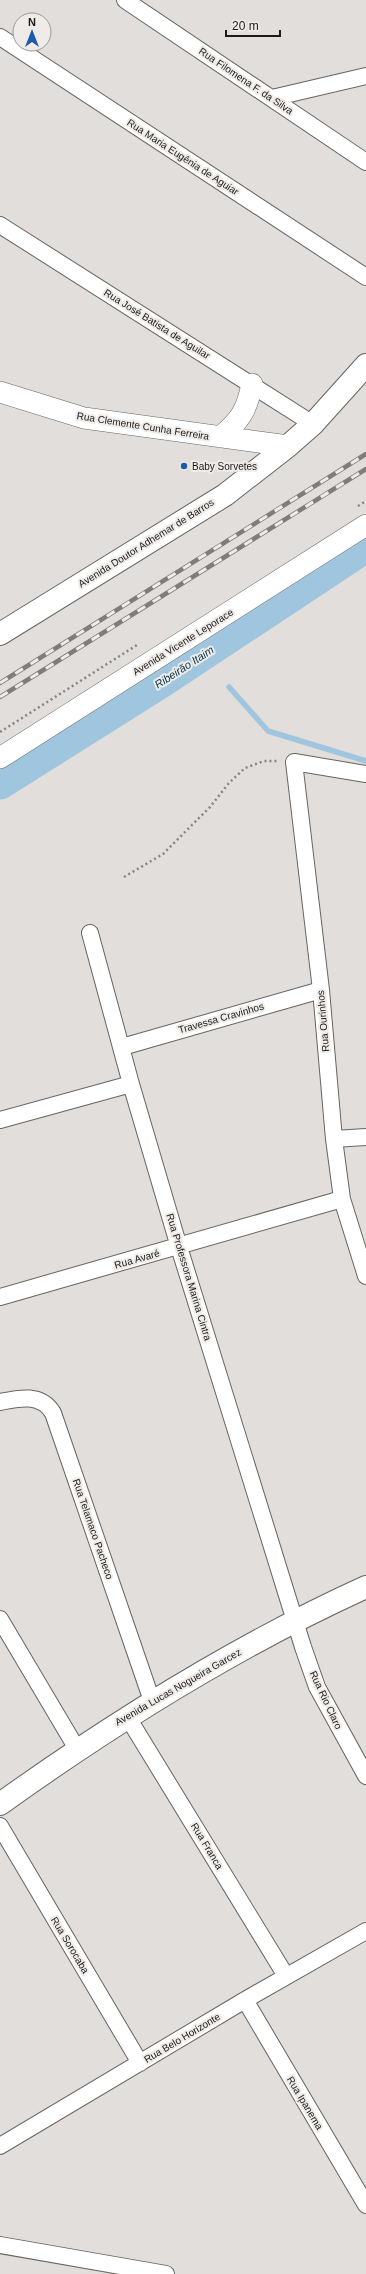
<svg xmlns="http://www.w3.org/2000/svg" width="366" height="2274" viewBox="0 0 366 2274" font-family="Arial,sans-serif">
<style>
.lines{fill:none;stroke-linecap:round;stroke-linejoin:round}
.stream{stroke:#a0c5de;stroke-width:5.5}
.river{stroke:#a0c5de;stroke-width:33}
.minor-casing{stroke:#676461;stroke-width:18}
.tertiary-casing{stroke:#676461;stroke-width:22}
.secondary-casing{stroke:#676461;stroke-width:24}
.path{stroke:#878583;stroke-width:2.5;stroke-dasharray:2 3;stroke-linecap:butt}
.minor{stroke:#fff;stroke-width:16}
.tertiary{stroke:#fff;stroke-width:21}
.secondary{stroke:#fff;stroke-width:22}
.rail-casing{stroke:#7f7d7b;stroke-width:4.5}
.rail{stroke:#efebe8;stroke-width:3;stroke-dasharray:9;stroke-linecap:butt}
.poi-dot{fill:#1c5bac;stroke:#efebe8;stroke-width:1.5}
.labels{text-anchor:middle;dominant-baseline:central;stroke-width:4;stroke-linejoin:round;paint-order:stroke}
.street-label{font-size:10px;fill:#1c1b1a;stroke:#efebe8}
.poi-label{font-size:10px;fill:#1c1b1a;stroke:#efebe8;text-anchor:start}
.water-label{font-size:11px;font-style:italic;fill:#02344d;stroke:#efebe8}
</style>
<rect width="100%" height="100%" fill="#e2dedb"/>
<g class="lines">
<path class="stream" d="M229 687 268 731 366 761"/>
<path class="river" d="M0 783 162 681 366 546"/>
<g class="minor-casing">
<path id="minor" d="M125 0 366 162
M0 37 366 277
M272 98 366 76
M0 225 313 424
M366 774 294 762 321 990 334 1139 342 1199 366 1276
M90 933 131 1084 179 1247 303 1647 317 1687 366 1776
M122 1047 321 990
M0 1120 131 1084
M334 1139 366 1137
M0 1297 342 1199
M0 1402C19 1398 41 1393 53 1413L152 1701
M0 1619 77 1749
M127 1716 286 1976
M0 1826 140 2063
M245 2000 366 2205
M0 2146 245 2000 366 1931
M0 2245 166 2274"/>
</g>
<g class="tertiary-casing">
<path id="tertiary" d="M0 392 84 418 288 446
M220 437C240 421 247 410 252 384
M0 758 366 525"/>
</g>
<g class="secondary-casing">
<path id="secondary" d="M0 634 225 495 288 446 313 424 366 365
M0 1804C116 1721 236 1646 366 1587"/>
</g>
<path class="path" d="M358 506 366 501
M0 732 137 645
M124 877 163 854 210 807 229 783 245 768 264 761H277"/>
<use href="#minor" class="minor"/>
<use href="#tertiary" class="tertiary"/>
<use href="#secondary" class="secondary"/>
<g class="rail-casing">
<path id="rail" d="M0 683 366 454
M0 697 366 469"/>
</g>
<use href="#rail" class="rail"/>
</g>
<circle class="poi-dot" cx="184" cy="466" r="4"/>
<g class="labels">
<g class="street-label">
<text transform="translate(246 81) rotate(34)">Rua Filomena F. da Silva</text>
<text transform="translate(183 157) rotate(33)">Rua Maria Eugênia de Aguiar</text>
<text transform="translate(157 324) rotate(32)">Rua José Batista de Aguilar</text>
<text transform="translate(143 426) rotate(9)">Rua Clemente Cunha Ferreira</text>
<text transform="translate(146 543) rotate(-32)">Avenida Doutor Adhemar de Barros</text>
<text transform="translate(183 642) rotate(-32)">Avenida Vicente Leporace</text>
<text transform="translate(221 1018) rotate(-16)">Travessa Cravinhos</text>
<text transform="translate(323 1021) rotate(-95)">Rua Ourinhos</text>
<text transform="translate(137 1259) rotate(-16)">Rua Avaré</text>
<text transform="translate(189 1277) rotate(73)">Rua Professora Marina Cintra</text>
<text transform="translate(93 1529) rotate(71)">Rua Telamaco Pacheco</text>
<text transform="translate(178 1687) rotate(-30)">Avenida Lucas Nogueira Garcez</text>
<text transform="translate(326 1700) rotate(65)">Rua Rio Claro</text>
<text transform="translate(207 1846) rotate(59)">Rua Franca</text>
<text transform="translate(70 1945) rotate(59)">Rua Sorocaba</text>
<text transform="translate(182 2038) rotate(-31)">Rua Belo Horizonte</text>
<text transform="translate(305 2103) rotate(59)">Rua Ipanema</text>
</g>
<g class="poi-label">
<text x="192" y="466">Baby Sorvetes</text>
</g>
<g class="water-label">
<text transform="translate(184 667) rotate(-33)">Ribeirão Itaim</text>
</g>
</g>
<g transform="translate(32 32)"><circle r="19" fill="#efebe8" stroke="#9b9896"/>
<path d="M0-3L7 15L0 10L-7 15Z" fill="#1c5bac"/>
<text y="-6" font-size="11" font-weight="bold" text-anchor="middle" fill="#1c1b1a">N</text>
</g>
<path d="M226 30v6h54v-6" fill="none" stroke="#1c1b1a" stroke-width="2"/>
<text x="232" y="30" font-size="12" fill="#1c1b1a" stroke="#efebe8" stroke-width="3" paint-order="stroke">20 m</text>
</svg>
